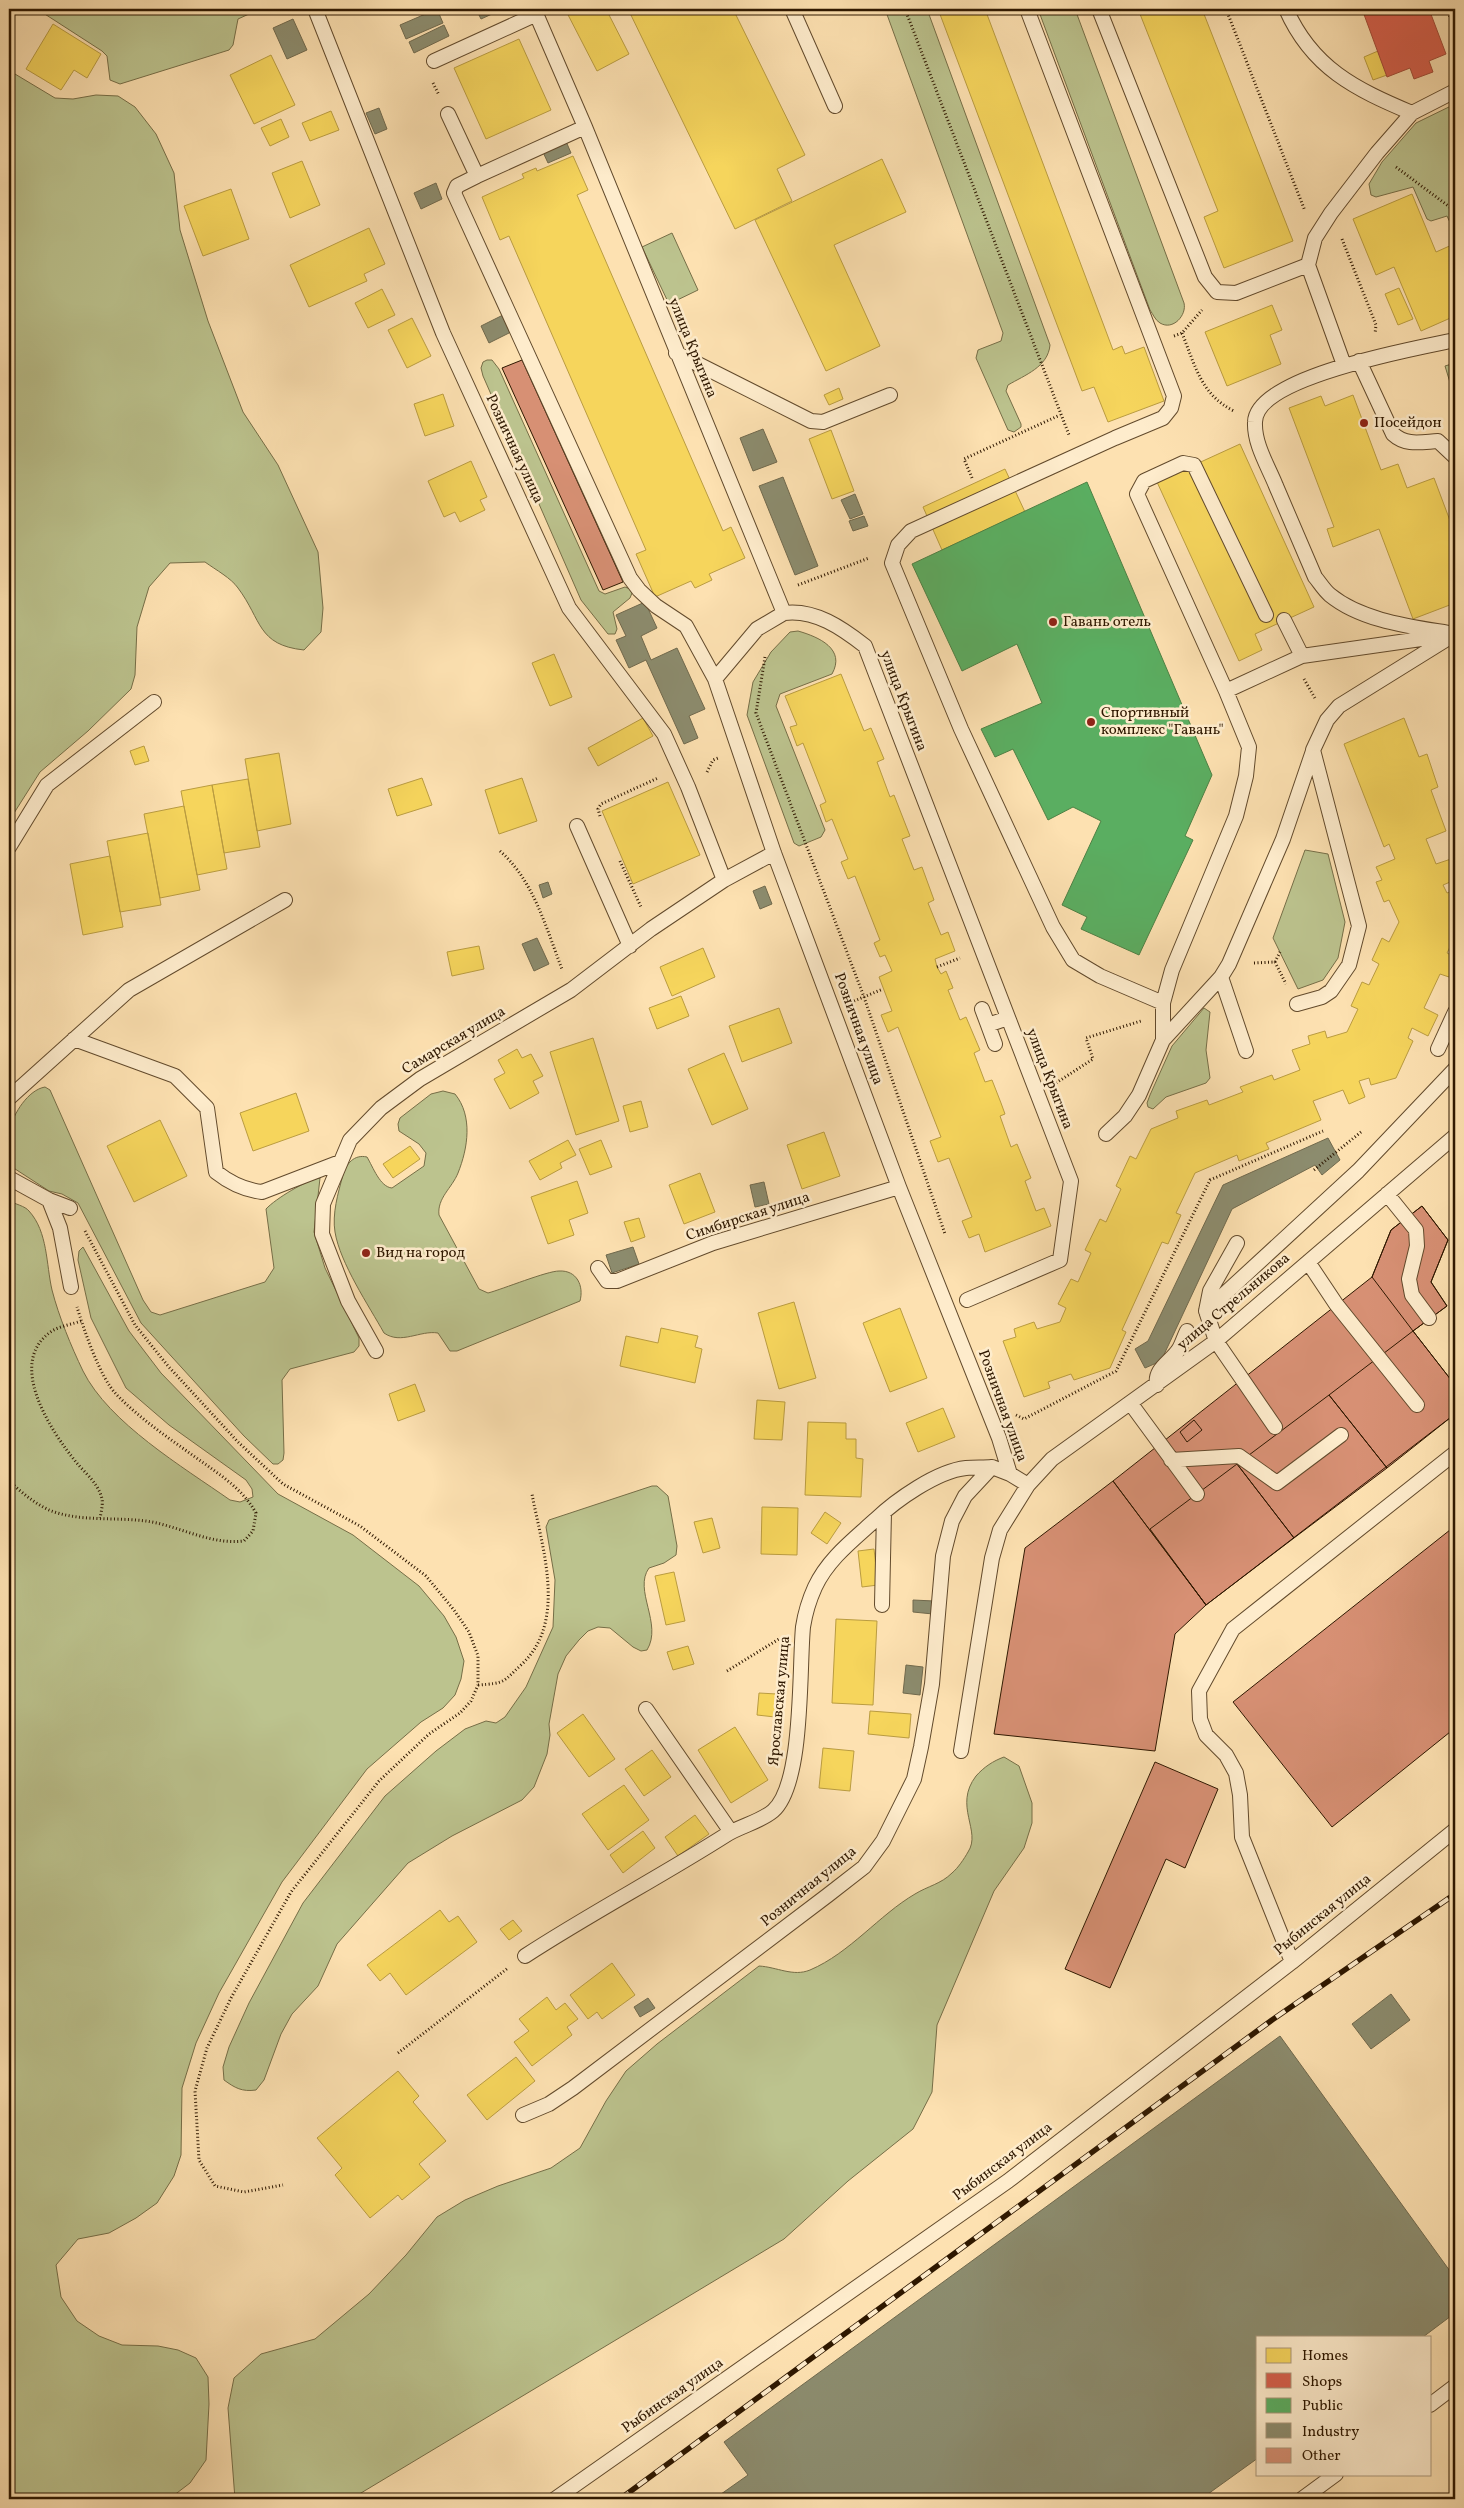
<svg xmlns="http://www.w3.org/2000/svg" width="1464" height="2508" viewBox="0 0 1464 2508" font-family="Vollkorn,serif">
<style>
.green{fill:#bcc38e;stroke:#766e47}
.homes{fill:#f6d55c;stroke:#ba9c40}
.shops{fill:#d6604d;stroke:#a44a36}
.public{fill:#5aae61;stroke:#4d8144}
.industry{fill:#8c8c6e;stroke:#70694d}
.building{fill:#d79074;stroke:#2f1800}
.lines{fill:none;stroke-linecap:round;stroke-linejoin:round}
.service-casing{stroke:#624a2c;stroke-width:16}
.path{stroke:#2f1800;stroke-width:3;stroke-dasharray:1 2.5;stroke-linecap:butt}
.service{stroke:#feeccc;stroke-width:14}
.rail-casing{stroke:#2f1800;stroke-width:5.5}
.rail{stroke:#feeccc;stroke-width:4;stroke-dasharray:11;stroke-linecap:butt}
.poi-dot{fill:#8f2418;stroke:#feeccc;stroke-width:2}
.labels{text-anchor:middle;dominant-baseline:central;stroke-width:5;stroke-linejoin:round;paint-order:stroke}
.street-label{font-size:15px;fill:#2f1800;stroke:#feeccc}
.poi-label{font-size:15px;fill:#2f1800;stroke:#feeccc;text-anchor:start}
</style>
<rect width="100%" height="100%" fill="#fde1b1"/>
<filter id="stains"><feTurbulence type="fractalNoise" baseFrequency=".004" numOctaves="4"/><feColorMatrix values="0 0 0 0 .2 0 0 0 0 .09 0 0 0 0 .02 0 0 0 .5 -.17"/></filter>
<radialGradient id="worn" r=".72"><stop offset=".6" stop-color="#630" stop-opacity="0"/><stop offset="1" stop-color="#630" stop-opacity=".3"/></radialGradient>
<path class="green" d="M37 9H260L238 19 233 45 229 50 120 84 110 80 107 56 102 51Z
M885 9H927L1050 345C1048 367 1025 375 1008 385L1006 391 1021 424V427L1014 432 1008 430 976 358 978 350 1001 341 1003 333Z
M1038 9H1075L1184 303C1187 315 1173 331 1160 323 1155 320 1153 314 1150 310Z
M15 74 55 98 73 99 96 95 118 96 135 107 156 134 174 173 180 230 208 321 243 412 278 465 318 552 323 608 321 632 304 650C257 645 262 620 238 588 231 578 216 570 205 562L170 563 149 587 137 627 135 675 131 689 88 731 40 772 9 821V76Z
M1455 104V233L1447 216 1431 221 1427 219 1413 187 1376 197 1371 195 1369 184 1382 162 1416 123Z
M672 233 698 290 669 304 642 247Z
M487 360H492L499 369 599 591 605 594 625 587 630 589 632 593 630 598 613 612 617 629 615 634H608L581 600 483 376 481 368 483 362Z
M1455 363V399L1445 366Z
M798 631C819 637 846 649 832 674L780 694 776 706 825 830 821 837 799 846 794 843 747 715 753 682 771 652 790 632Z
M1305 850 1328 854 1345 922 1338 958 1323 980 1298 989 1273 938Z
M1204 1008 1210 1012 1206 1050 1210 1078 1206 1083 1166 1097 1153 1109 1148 1107 1147 1103 1150 1095 1172 1046Z
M45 1087 50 1090 143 1300 151 1312 160 1315 265 1282 274 1268 266 1209C275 1199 308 1179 320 1178L314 1232 325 1268 359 1338V1346L354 1352 290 1369 282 1380 284 1453 283 1460 278 1464H273L244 1436 141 1323 78 1203 62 1194 49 1191 9 1165C9 1154 6 1140 9 1130 14 1113 28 1090 45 1087Z
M443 1091 455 1094C473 1116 468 1148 458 1173 452 1188 437 1198 439 1215L479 1289 488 1293C503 1289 547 1271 559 1271 577 1270 584 1286 580 1301L457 1351H450L438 1333C420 1330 401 1345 384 1333 369 1306 340 1263 335 1232 332 1214 338 1193 343 1175 346 1164 354 1154 367 1157 373 1167 380 1187 392 1188L424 1166 426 1153 419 1144 399 1131 398 1124 400 1118 431 1094Z
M9 1201C15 1204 25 1206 29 1211 48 1232 46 1264 52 1290 59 1317 71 1346 83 1371 109 1423 183 1467 230 1500L240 1502 253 1497 252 1489 246 1480 169 1425 126 1388 91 1318 78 1260 79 1251 83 1247 129 1331 161 1373 278 1494 353 1535 419 1586 444 1616 456 1637 464 1661 461 1679 455 1695 443 1708 421 1722 367 1769 282 1882 219 1993 196 2043 182 2088 181 2155 174 2176 157 2203 136 2218 109 2233 78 2239 56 2265 61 2297 77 2321 99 2336 122 2345 158 2346 178 2350 196 2358 208 2377 209 2404 206 2460 190 2483 169 2499H9Z
M652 1486H657L668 1496 677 1546 676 1555 664 1563 649 1568C633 1590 663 1624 647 1650L641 1651 633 1647 610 1628 598 1627 588 1631 579 1640 566 1656 558 1674 549 1724 550 1735 547 1754 534 1787 522 1800 452 1836 408 1863 337 1944 318 1986 292 2014 281 2034 264 2080 256 2090C242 2092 235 2088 224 2080L223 2067 229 2047 249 2003 303 1903 385 1796 436 1751 465 1729 486 1721 496 1723 505 1717 526 1687 553 1627 555 1580 546 1527 549 1520Z
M1004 1757 1019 1766 1032 1803V1823L1024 1848 994 1891 937 2025 932 2092 913 2129 848 2181 784 2239 351 2499H235L228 2408 234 2378 261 2354 315 2339 369 2294 406 2255 437 2217 465 2200 498 2186 551 2168 580 2148 606 2101 626 2071 657 2044 759 1966C777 1967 793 1977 810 1970 850 1953 879 1915 915 1894 928 1886 941 1884 952 1873 958 1868 964 1859 968 1852 982 1831 953 1806 976 1776 984 1767 993 1761 1004 1757Z"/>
<path class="homes" d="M565 9H606L629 54 597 71Z
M628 9H733L805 155 777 169 792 201 735 229Z
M938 9H985L1113 350 1122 346 1125 354 1144 347 1164 401 1108 422 1094 387 1082 391Z
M1138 9H1202L1293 241 1224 268 1204 217 1218 211Z
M53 24 101 54 87 78 74 70 61 90 26 69Z
M519 39 551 110 486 139 454 68Z
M1378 51 1387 75 1373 80 1364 57Z
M271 55 295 105 254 124 230 75Z
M331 111 339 130 310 141 302 123Z
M281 119 289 137 270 146 261 128Z
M573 156 588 190 577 195 723 531 731 527 745 558 709 574 712 580 695 588 691 581 655 597 636 554 646 550 509 236 500 240 482 197 524 178 522 174 536 168 537 171Z
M882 159 906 212 834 245 880 346 826 371 755 220Z
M302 161 320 205 290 218 272 173Z
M231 189 249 239 203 256 184 206Z
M1412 194 1436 252 1454 244 1455 247V316L1421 331 1394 267 1376 275 1353 219Z
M369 228 385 264 364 274 367 281 309 307 290 265Z
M1399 288 1413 319 1398 325 1385 294Z
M382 289 395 315 368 328 355 303Z
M1272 305 1282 330 1270 335 1281 364 1227 386 1205 332Z
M412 318 431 356 407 368 388 330Z
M839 388 843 399 829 405 824 395Z
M443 394 454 426 425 436 414 404Z
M1353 395 1381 470 1398 464 1407 488 1434 478 1455 534V603L1413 619 1379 529 1333 547 1327 529 1334 527 1289 408 1321 396 1325 406Z
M831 430 854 491 832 499 809 439Z
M1240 444 1314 607 1255 634 1262 650 1239 661 1157 482Z
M471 461 487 497 480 500 485 510 460 522 455 512 444 517 428 481Z
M1005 469 1025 512 942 550 923 507Z
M554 654 572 697 550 706 532 663Z
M841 674 864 731 871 728 884 759 877 762 890 797 894 795 910 836 902 839 914 870 922 867 934 900 928 903 941 935 948 932 955 951 935 959 937 967 941 974 946 971 953 988 948 990 960 1020 966 1017 980 1050 974 1053 985 1082 992 1080 1001 1103 1005 1114 1000 1116 1011 1147 1017 1144 1031 1178 1025 1181 1036 1211 1044 1208 1051 1226 985 1252 979 1234 969 1238 962 1221 972 1217 949 1158 938 1162 930 1141 941 1137 898 1027 888 1032 881 1015 892 1011 879 977 892 971 885 955 880 957 874 943 880 940 855 876 848 879 841 862 848 859 832 819 826 822 820 805 826 802 803 743 797 746 790 727 797 725 785 696Z
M643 718 653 736 598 766 588 748Z
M1404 718 1419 757 1427 754 1438 787 1431 790 1446 831 1426 839 1436 864 1454 858 1455 863V880L1443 885 1447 893 1452 891 1455 898V944L1452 943 1447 953 1455 957V979L1440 974 1424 1008 1438 1015 1428 1036 1412 1028 1408 1038 1413 1041 1396 1078 1371 1085 1369 1078 1359 1081 1365 1097 1349 1104 1343 1090 1313 1101 1321 1120 1266 1143 1269 1149 1239 1161 1237 1155 1195 1173 1176 1213 1181 1215 1168 1244 1162 1242 1122 1330 1126 1332 1110 1368 1074 1380 1071 1374 1048 1382 1050 1388 1024 1397 1003 1341 1016 1337 1014 1329 1034 1322 1037 1329 1060 1322 1066 1308 1058 1304 1071 1279 1078 1282 1091 1253 1085 1250 1100 1219 1106 1222 1121 1189 1116 1186 1130 1156 1136 1159 1151 1129 1178 1118 1176 1111 1207 1100 1209 1105 1243 1092 1240 1087 1272 1075 1274 1080 1300 1070 1292 1050 1310 1044 1308 1036 1325 1031 1327 1038 1347 1032 1358 1009 1351 1006 1362 982 1369 985 1379 964 1372 960 1382 938 1389 942 1399 922 1389 900 1384 902 1376 882 1382 880 1376 867 1395 859 1389 844 1384 847 1344 744Z
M144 746 149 761 135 765 130 751Z
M279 753 291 824 257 831 245 759Z
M422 778 432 805 397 816 388 789Z
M522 778 537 821 499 834 485 790Z
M248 779 260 847 224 853 212 785Z
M668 782 700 855 633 884 602 811Z
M212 785 227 869 197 875 181 791Z
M184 806 200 890 160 898 144 814Z
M148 833 161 905 120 912 107 841Z
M110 856 123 927 83 935 70 864Z
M479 946 484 969 452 976 447 952Z
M703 948 715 977 672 996 660 967Z
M681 996 689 1016 657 1029 649 1008Z
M779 1008 792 1043 742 1062 729 1026Z
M593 1038 619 1121 576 1135 550 1052Z
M517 1049 522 1058 531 1054 543 1076 533 1081 539 1093 510 1109 494 1079 505 1073 498 1060Z
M724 1053 748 1109 712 1125 688 1069Z
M296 1093 309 1131 253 1151 240 1113Z
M641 1101 648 1127 630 1132 623 1106Z
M160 1120 187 1176 134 1202 107 1146Z
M824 1132 840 1176 802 1189 787 1145Z
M568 1140 576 1155 560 1163 562 1168 540 1180 529 1161Z
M601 1140 612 1167 590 1175 579 1149Z
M410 1146 420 1159 393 1178 383 1164Z
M700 1173 715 1212 684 1224 669 1185Z
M577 1181 588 1213 569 1220 574 1235 548 1244 531 1197Z
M639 1218 645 1237 631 1242 624 1222Z
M794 1302 816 1378 779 1389 758 1313Z
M900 1308 927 1378 890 1392 863 1323Z
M661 1328 698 1336 695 1347 702 1349 695 1383 620 1366 626 1336 658 1343Z
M415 1384 425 1411 398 1421 389 1394Z
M757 1400 785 1402 782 1440 754 1439Z
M943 1408 955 1437 918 1452 906 1423Z
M808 1422 846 1423V1439H856V1458L863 1459 861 1497 805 1495Z
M762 1507 798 1508 797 1555 761 1554Z
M825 1512 841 1523 827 1544 811 1533Z
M712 1518 720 1548 703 1553 694 1522Z
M874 1549 878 1585 862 1587 858 1551Z
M674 1572 685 1621 666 1625 655 1576Z
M836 1619 877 1621 873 1705 832 1703Z
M688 1646 694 1664 673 1670 667 1652Z
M759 1693 777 1694 775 1717 757 1715Z
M870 1711 911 1714 909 1738 868 1734Z
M583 1714 615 1759 589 1777 557 1733Z
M735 1727 768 1780 731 1803 698 1750Z
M823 1748 854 1751 850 1791 819 1788Z
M652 1750 671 1777 644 1796 625 1769Z
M624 1785 649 1820 608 1850 582 1814Z
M695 1815 709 1834 678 1856 665 1837Z
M643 1831 655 1848 623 1873 610 1855Z
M440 1910 449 1922 458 1916 477 1942 406 1995 390 1973 380 1981 367 1965Z
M513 1920 522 1931 509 1940 500 1929Z
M612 1963 635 1995 602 2019 597 2012 588 2019 570 1995Z
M547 1997 556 2010 565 2003 578 2019 567 2027 572 2035 532 2066 514 2042 529 2031 519 2019Z
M516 2057 535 2081 487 2120 467 2095Z
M398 2071 419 2096 413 2102 446 2141 419 2164 430 2177 402 2200 398 2195 370 2218 335 2175 342 2168 317 2138Z"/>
<path class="shops" d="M1362 9H1429L1446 54 1429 61 1433 72 1414 79 1410 68 1387 77Z"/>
<path class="public" d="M1087 482 1212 775 1185 836 1193 840 1139 955 1081 929 1087 917 1062 905 1101 821 1073 807 1048 820 1013 749 995 757 981 729 1042 703 1017 644 962 671 912 564Z"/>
<path class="industry" d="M437 9 443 23 406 39 400 25Z
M476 9H503L481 19Z
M293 19 307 50 287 59 273 28Z
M444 25 449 36 414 53 409 42Z
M379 108 387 129 375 134 366 113Z
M565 139 571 153 548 163 542 150Z
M436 183 442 199 421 209 414 193Z
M503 315 511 332 489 343 481 326Z
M763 429 777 462 753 471 740 438Z
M783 477 818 566 795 575 759 486Z
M855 494 863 514 850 519 841 500Z
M864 516 868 526 853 531 849 521Z
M645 602 657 628 641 636 651 660 677 648 705 709 689 716 698 738 684 744 646 660 629 668 616 640 626 636 616 615Z
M548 882 552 894 543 898 539 885Z
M765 886 772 904 760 909 753 891Z
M537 938 549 964 534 971 522 944Z
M1328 1138 1340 1160 1322 1175 1315 1165 1232 1209 1161 1361 1145 1368 1135 1349 1148 1341 1223 1185Z
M764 1182 769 1204 755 1207 750 1185Z
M633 1247 639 1264 612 1273 606 1255Z
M913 1600 934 1601 933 1614 913 1612Z
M906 1665 923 1667 920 1695 903 1693Z
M1391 1994 1410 2020 1371 2049 1352 2024Z
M648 1998 655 2008 640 2017 634 2007Z
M1280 2036 1455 2278V2313L1423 2337H1258V2458L1201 2499H714L748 2475 724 2442Z"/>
<path class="building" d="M522 360 623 582 603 590 502 368Z
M1422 1206 1448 1240 1431 1282 1447 1306 1413 1331 1455 1385V1414L1206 1605 1113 1481 1372 1277 1391 1230Z
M1422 1206 1448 1240 1431 1282 1447 1306 1413 1331 1372 1277 1391 1230Z
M1413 1331 1455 1385V1414L1387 1468 1329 1395Z
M1329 1395 1387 1468 1294 1538 1237 1464Z
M1194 1420 1202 1430 1187 1442 1180 1432Z
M1237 1464 1294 1538 1206 1605 1150 1529Z
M1113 1481 1206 1605 1175 1634 1155 1751 994 1734 1025 1548Z
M1455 1526V1728L1332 1827 1233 1702Z
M1155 1762 1218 1789 1185 1868 1166 1859 1110 1988 1065 1969Z"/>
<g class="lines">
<g class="service-casing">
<path id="service" d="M315 9 443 333 569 608 664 734 688 787 724 880
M534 9 585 127 784 613C815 609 842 628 865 646L1071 1181 1060 1260 967 1300
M792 9 835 106
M1027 9 1174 396 1171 408 1163 418 1115 438 911 531 898 545 892 563 961 729 1053 927 1073 960 1100 976 1163 1003
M1099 9 1205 277 1217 292 1236 293 1308 265
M1286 9C1312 68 1355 89 1412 113
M434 61 537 14
M448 114 477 176
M585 127 477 176 457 186 454 193 630 578 639 590 656 606 686 626 715 679
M1455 340C1418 348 1256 376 1255 422 1254 444 1268 466 1276 486 1289 517 1302 547 1315 577 1320 583 1324 590 1330 595 1363 622 1415 627 1455 634
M676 353 811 421 823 422 890 395
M1359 361 1393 434C1406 446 1421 442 1438 441L1455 457
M1344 365 1308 265 1315 238 1331 213 1377 153 1412 113 1455 91
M784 613 757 629 715 679 774 853 899 1187 999 1438 1010 1474
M1284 620 1302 656
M1226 691 1302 656 1442 636
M577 826 630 946
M9 847 47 785 154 702
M1221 977 1246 1051
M1297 1004 1322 997 1331 991 1349 965 1359 926 1313 750 1327 720 1339 706 1455 634
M982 1009 988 1025
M74 1039 175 1076 207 1108 216 1172C230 1183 244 1190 262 1192L340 1162
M1163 1040V1003L1172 970 1236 816 1246 776 1249 747 1226 691 1137 494 1144 481 1183 463 1194 465 1266 615
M995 1044 988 1025 1008 1018
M1438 1049 1455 1012
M9 1098 129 990 285 900
M1106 1134 1125 1116 1139 1095 1163 1040 1221 977 1229 964 1283 839 1313 751
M9 1178 49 1200 70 1208
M1387 1194 1416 1230 1417 1246 1409 1279 1412 1295 1429 1318
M49 1200 60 1228 71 1287
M1237 1243 1210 1291 1206 1311 1216 1341 1275 1427
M1308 1262 1336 1304 1417 1405
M598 1268 607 1281H617L713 1243 899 1187
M1206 1311 1358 1171 1455 1069
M376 1351 348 1301 322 1234 323 1204 350 1140 381 1108 420 1079 571 990 651 929 724 880 774 853
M1157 1385C1154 1368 1171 1362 1179 1349 1182 1344 1184 1337 1187 1331
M1131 1404 1197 1494
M1171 1460 1239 1456 1277 1483 1341 1435
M1028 1485 1052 1459 1216 1341 1455 1136
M882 1605 884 1512
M646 1709 731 1832
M525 1956C591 1913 660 1877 726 1835 740 1826 760 1822 773 1811 804 1784 799 1668 803 1627 805 1614 810 1598 815 1587 828 1559 853 1540 875 1520 896 1500 937 1471 966 1468 975 1467 984 1468 992 1467
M1292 1962 1242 1837 1240 1795 1236 1773 1226 1755 1206 1735 1200 1719 1199 1691 1233 1629 1455 1453
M523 2115 549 2104 573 2088 828 1895 864 1867 883 1841 914 1779 921 1747 932 1684 943 1556 952 1521 965 1496 992 1467 1010 1474 1028 1485 1000 1530 992 1558 961 1751
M1430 2405 1455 2386
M555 2499 1008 2181 1292 1962 1455 1830
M1302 2499 1336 2474"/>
</g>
<path class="path" d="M905 9 1069 435
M1226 9 1305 211
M1447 9 1455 30
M433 83 439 95
M1396 167 1455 211
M1342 239 1376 325 1375 334
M1182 333C1195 365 1201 395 1234 411
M1174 336 1182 333 1202 310
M972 478 964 459 1060 415
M798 585 869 558
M765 657 756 713 864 997 945 1234
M1304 679 1316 700
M707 772 713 760 718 758
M600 816 598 809 601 804 658 778
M500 851C534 881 546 928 562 969
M620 861 641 907
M1275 962 1280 952
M1254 963 1275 962 1286 984
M937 967 960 958
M854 1001 883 989
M1056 1083 1093 1059 1086 1038 1141 1021
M1314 1170 1361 1132
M85 1231 135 1325 168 1366 238 1442 283 1484 360 1526 426 1576 454 1610 469 1632 478 1656V1685L471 1701 460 1713 429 1734 379 1781 291 1892 231 1998 207 2048 195 2091 199 2160 215 2186 244 2192 283 2185
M81 1321C73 1324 60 1326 52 1331 5 1362 51 1431 76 1462 85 1473 99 1484 102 1499 103 1505 101 1513 100 1518
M1016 1415 1024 1419 1116 1371 1210 1180 1323 1131
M9 1481C21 1492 34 1503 49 1510 81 1523 119 1516 152 1522 183 1528 212 1545 244 1541L253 1531 256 1513C242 1488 220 1475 198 1459 170 1439 140 1419 116 1394 100 1377 84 1330 77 1307
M727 1671 779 1639
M478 1685C505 1683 502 1683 521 1665 568 1622 542 1548 532 1494
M398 2053 508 1968"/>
<use href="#service" class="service"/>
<g class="rail-casing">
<path id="rail" d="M620 2499 1272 2020 1455 1894"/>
</g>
<use href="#rail" class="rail"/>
</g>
<g class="poi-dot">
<circle cx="1364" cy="423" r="5"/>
<circle cx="1053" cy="622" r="5"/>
<circle cx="1091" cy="722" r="5"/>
<circle cx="366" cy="1253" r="5"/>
</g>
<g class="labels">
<g class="street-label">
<text transform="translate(692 348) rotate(68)">улица Крыгина</text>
<text transform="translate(514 449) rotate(65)">Розничная улица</text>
<text transform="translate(903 701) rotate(69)">улица Крыгина</text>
<text transform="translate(858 1029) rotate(70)">Розничная улица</text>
<text transform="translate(454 1041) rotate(-31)">Самарская улица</text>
<text transform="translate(1049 1079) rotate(69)">улица Крыгина</text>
<text transform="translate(748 1217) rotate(-18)">Симбирская улица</text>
<text transform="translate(1234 1302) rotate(-40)">улица Стрельникова</text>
<text transform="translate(1002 1406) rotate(70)">Розничная улица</text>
<text transform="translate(780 1701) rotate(-85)">Ярославская улица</text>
<text transform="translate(809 1887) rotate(-39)">Розничная улица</text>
<text transform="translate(1323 1915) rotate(-39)">Рыбинская улица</text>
<text transform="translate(1003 2162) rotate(-37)">Рыбинская улица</text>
<text transform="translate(673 2396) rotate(-35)">Рыбинская улица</text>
</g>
<g class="poi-label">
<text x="1374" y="423">Посейдон</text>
<text x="1063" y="622">Гавань отель</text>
<text x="1101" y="713">Спортивный<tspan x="1101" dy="17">комплекс "Гавань"</tspan></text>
<text x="376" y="1253">Вид на город</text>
</g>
</g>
<rect width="1464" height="2508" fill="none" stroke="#fde1b1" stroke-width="30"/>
<rect x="10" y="10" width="1444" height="2488" fill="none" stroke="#2f1800" stroke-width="2.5"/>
<rect x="15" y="15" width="1434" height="2478" fill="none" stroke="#2f1800"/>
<rect x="1256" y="2336" width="175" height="140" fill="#feeccc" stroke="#ab977a"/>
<rect x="1266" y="2348" width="25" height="15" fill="#f6d55c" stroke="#ab977a"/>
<text x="1302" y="2360" font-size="15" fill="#2f1800">Homes</text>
<rect x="1266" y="2373" width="25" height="15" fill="#d6604d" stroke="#ab977a"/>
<text x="1302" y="2386" font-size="15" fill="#2f1800">Shops</text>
<rect x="1266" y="2398" width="25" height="15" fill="#5aae61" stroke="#ab977a"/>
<text x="1302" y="2410" font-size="15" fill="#2f1800">Public</text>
<rect x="1266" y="2423" width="25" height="15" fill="#8c8c6e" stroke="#ab977a"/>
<text x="1302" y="2436" font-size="15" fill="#2f1800">Industry</text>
<rect x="1266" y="2448" width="25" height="15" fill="#d79074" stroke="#ab977a"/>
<text x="1302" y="2460" font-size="15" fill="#2f1800">Other</text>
<rect width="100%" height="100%" filter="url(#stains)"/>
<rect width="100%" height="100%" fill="url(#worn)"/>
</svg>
